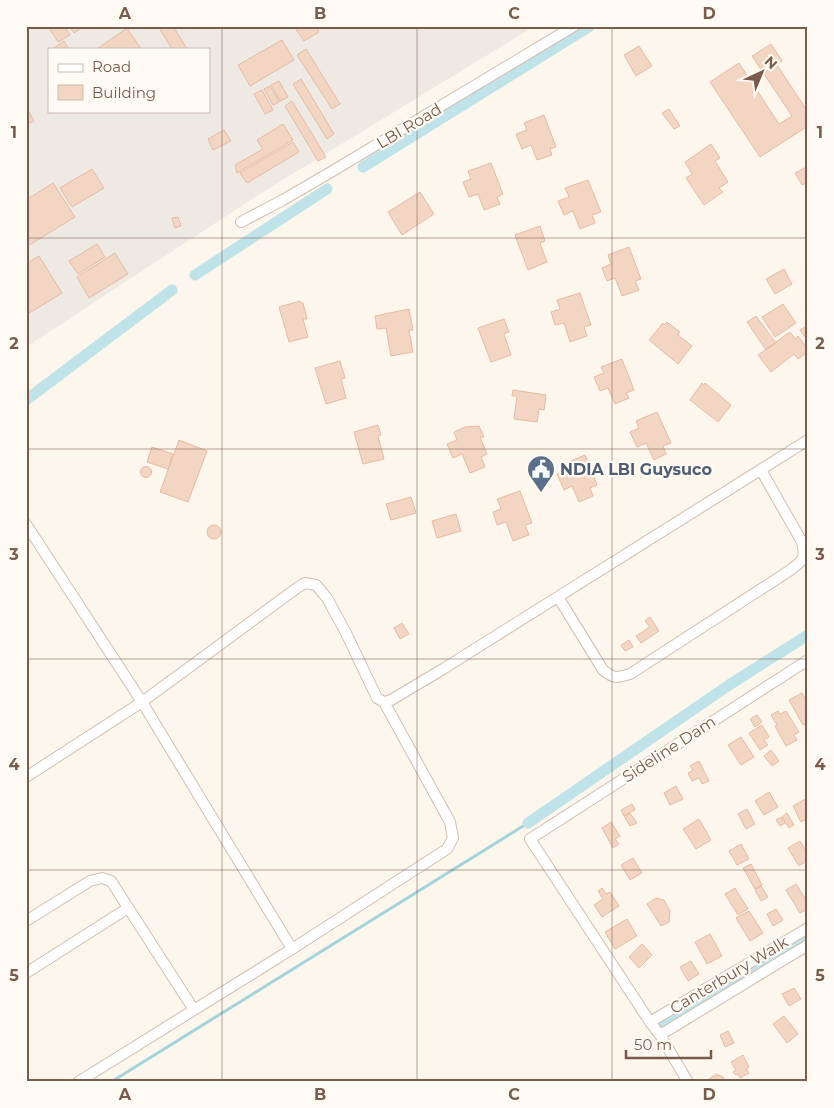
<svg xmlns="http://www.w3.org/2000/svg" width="834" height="1108" viewBox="0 0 834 1108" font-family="Montserrat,sans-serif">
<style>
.industrial{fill:#efe9e4;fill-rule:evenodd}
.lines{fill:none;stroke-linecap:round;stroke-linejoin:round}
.stream{stroke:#a5d3da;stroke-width:3}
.canal{stroke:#bfe3e8;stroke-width:11}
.building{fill:#f3d5c3;stroke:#e6bba3}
.minor-casing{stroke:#d1beb0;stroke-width:12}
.minor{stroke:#fff;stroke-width:10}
.grid{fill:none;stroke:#7a5c4d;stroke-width:1;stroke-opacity:0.55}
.labels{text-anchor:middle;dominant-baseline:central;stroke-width:4.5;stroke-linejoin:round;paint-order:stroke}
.street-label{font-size:16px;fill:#7a5c4d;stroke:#fffaf3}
.service-label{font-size:16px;font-weight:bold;fill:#4e5e75;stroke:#fffaf3;text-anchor:start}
.neatline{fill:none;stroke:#7a5c4d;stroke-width:2}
.grid-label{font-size:16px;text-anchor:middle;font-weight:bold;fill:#7a5c4d}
</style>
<rect width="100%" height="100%" fill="#fdf6ec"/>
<path class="industrial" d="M26 26H535L263 192 26 347ZM49 49H209V111H49Z"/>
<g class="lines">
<path class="stream" d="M111 1082 528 823"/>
<path class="canal" d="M363 167 590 26
M195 275 327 189
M26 400 172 290
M528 823 729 685 808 635
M657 1027 808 934"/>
</g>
<path class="building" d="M48 26H64L70 35 58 42Z
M69 26H84L74 33Z
M158 26H173L187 49H172Z
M294 26H316L319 32 304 41Z
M127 28 141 49H97Z
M282 40 294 60 250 86 238 65Z
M64 41 69 49H53Z
M771 44 782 61 777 65 808 112V126L760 157 710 82 739 63 779 124 792 116 752 56Z
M639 46 652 66 636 76 624 55Z
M306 49 340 104 332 109 297 55Z
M301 79 334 134 327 139 293 84Z
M279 81 288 97 280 101 271 85Z
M270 86 279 102 273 105 264 89Z
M262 90 273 110 265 114 254 94Z
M292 101 326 157 318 161 285 106Z
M669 109 680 126 674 129 662 113Z
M28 110 34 121 26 125V111Z
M544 115 556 147 550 149 552 155 537 160 531 145 522 149 516 134 527 130 524 123Z
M283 124 293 140 237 173 235 165 263 149 257 140Z
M224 130 231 141 213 150 208 139Z
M293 142 299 152 247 183 240 173Z
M711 144 720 158 715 161 728 182 719 188 723 192 704 205 686 178 692 174 685 162Z
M491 163 503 194 497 197 500 204 484 210 478 194 469 197 463 182 471 179 468 171Z
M808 166V182L802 185 795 173Z
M92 169 104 188 72 207 60 188Z
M588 180 601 212 592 215 595 223 580 229 573 211 564 215 558 201 569 197 565 188Z
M53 183 75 217 26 247V200Z
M420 192 434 214 402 235 388 212Z
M178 217 181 226 175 228 172 218Z
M540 226 545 241 540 243 547 262 528 270 515 235Z
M97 244 105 257 78 274 69 261Z
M629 247 641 279 635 281 639 290 622 296 615 278 607 281 602 268 611 264 608 255Z
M115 253 128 274 89 298 77 277Z
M39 256 62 293 26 315V264Z
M784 269 792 284 775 294 766 279Z
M580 293 591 325 584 327 587 336 570 342 564 323 555 325 551 312 560 309 557 300Z
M300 301 301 303H303L307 319H303L308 337 289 342 279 307Z
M783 304 796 323 775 337 762 317Z
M409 309 413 330H409L413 352 391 356 386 328 377 329 375 316Z
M756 316 776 343 766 350 747 322Z
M504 319 509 332 504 334 511 355 491 362 478 328Z
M667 322 680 332 678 335 692 346 678 364 649 340 663 323 664 325Z
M808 325V341L800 330Z
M790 332 795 339 798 336 808 349V352L798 359 794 354 771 372 758 355Z
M622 359 634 390 626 393 629 398 615 404 608 388 600 391 594 377 604 373 601 367Z
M340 361 345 378 341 379 346 398 326 404 315 368Z
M702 383 704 385 705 383 731 405 718 422 690 400Z
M513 390 546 395 544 410 539 409 537 422 514 419 517 396H512Z
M657 412 671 443 663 446 666 454 654 460 646 443 637 447 630 432 639 428 636 421Z
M378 425 381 435 378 436 384 459 363 464 354 432Z
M479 426 484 437H480L487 454 481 457 485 467 470 473 462 454 453 458 447 444 457 440 454 432 465 427Z
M179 440 207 451 188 502 160 492Z
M152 447 173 454 168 469 147 462Z
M585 455 597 485 590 488 593 496 579 502 572 486 564 490 557 474 567 470 564 464Z
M140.5 472a5.5 5.5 0 1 1 11 0a5.5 5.5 0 1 1-11 0Z
M520 491 532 523 525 525 529 535 513 541 506 522 497 525 493 512 501 509 497 499Z
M411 497 416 513 391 520 386 504Z
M456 514 461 531 437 538 432 521Z
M207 532a7 7 0 1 1 14 0a7 7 0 1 1-14 0Z
M650 617 659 631 641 643 636 636 650 627 645 621Z
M402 623 409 634 400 639 394 628Z
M629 640 633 647 625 651 621 645Z
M802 693 808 704V722L803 725 789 700Z
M778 711 780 714 786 711 799 732 794 735 797 740 786 746 775 726 777 725 771 715Z
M757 715 762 722 755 727 750 719Z
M762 725 769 737 764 740 768 745 760 750 749 733Z
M741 737 754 757 741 765 728 745Z
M771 750 779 761 772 766 764 756Z
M699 761 709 781 702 784 699 778 692 781 688 773 693 770 690 766Z
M676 786 683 799 670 805 664 793Z
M769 792 778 807 764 815 755 801Z
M807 798 808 818 801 822 793 806Z
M632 804 635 810 624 816 621 810Z
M747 809 755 824 746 829 738 814Z
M630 813 637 823 630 826 624 816Z
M787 813 794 825 789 828 782 817Z
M781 817 785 823 780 826 776 820Z
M699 819 711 840 696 849 683 829Z
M611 822 620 836 615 839 619 844 613 848 602 828Z
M800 841 808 854V860L799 866 788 848Z
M741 844 749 859 737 865 729 851Z
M633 858 642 873 630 880 621 865Z
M751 864 762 885 755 889 743 868Z
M796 884 808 903V909L800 913 786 890Z
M761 886 768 897 761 901 755 890Z
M602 888 606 894 610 892 619 906 602 917 594 905 603 899 598 891Z
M735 888 748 909 738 915 725 894Z
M656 898 664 900 670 911 669 922 661 926 647 904Z
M776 909 783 920 773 926 767 914Z
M749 911 763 933 750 941 736 918Z
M627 919 637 936 615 949 605 932Z
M710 934 722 956 707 964 695 942Z
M642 944 652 955 639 968 629 957Z
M691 961 699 974 688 981 680 967Z
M794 988 801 999 789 1006 782 994Z
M784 1016 798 1034 787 1043 773 1024Z
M728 1031 734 1043 725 1047 720 1035Z
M743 1055 749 1067 746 1069 749 1073 740 1078 738 1074 736 1075 733 1072 736 1070 731 1062Z
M716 1074 723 1077 726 1082H705Z"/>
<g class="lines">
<g class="minor-casing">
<path id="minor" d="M241 222 281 201 331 172 574 26
M26 524 142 702 292 949
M558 597 603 670C614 679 617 678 630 674L789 571C803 561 806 559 802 542L761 470
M26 777 142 702 297 588 305 583 316 585 327 598 346 633 377 698 384 702 391 700 443 669 808 440
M26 921 90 881 102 878 111 881 194 1010
M26 973 128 908
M650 1022 808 928
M660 1035 808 945
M78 1082 292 949 447 849 453 838 450 822 384 702
M688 1082 660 1035 650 1022 530 839 808 660"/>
</g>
<use href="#minor" class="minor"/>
</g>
<path class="grid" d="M222 26V1082M417 26V1082M612 26V1082M26 238H808M26 449H808M26 659H808M26 870H808"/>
<defs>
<g id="civic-pin" transform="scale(1.4375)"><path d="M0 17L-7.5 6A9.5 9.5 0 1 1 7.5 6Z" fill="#5c6f8a" stroke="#fffaf3"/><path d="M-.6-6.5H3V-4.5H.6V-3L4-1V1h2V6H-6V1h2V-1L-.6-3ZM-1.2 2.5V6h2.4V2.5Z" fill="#fff"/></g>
</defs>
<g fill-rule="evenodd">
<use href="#civic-pin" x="541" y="469"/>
</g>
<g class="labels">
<g class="street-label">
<text transform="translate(409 126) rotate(-31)">LBI Road</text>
<text transform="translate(669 749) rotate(-33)">Sideline Dam</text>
<text transform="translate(729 975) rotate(-31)">Canterbury Walk</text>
</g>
<g class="service-label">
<text x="560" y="469">NDIA LBI Guysuco</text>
</g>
</g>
<rect width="834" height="1108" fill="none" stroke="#fffaf3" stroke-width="55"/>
<rect x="48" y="48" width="162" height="65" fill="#fffaf3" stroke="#cabbb1"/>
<rect x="58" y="64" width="25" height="8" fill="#ffffff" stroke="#cabbb1"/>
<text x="92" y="72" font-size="15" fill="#7a5c4d">Road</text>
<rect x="58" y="85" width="25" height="15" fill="#f3d5c3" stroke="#cabbb1"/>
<text x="92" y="98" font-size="15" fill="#7a5c4d">Building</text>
<g transform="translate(762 72) rotate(44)" stroke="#fffaf3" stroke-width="4" paint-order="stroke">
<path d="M0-4L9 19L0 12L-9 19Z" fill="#7a5c4d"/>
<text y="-8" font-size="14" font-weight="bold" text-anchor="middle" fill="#7a5c4d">N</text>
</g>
<path d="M626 1050v8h85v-8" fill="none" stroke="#7a5c4d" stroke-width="2.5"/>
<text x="634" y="1050" font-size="15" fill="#7a5c4d" stroke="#fffaf3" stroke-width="4" paint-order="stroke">50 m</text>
<rect x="28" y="28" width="778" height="1052" class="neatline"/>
<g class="grid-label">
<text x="125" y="19">A</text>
<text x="320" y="19">B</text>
<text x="514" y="19">C</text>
<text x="709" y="19">D</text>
<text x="14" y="138">1</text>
<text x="820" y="138">1</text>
<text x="14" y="349">2</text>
<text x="820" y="349">2</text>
<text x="14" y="560">3</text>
<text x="820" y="560">3</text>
<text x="14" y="770">4</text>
<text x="820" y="770">4</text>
<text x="14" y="981">5</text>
<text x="820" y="981">5</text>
<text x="125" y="1100">A</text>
<text x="320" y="1100">B</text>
<text x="514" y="1100">C</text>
<text x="709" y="1100">D</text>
</g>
</svg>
